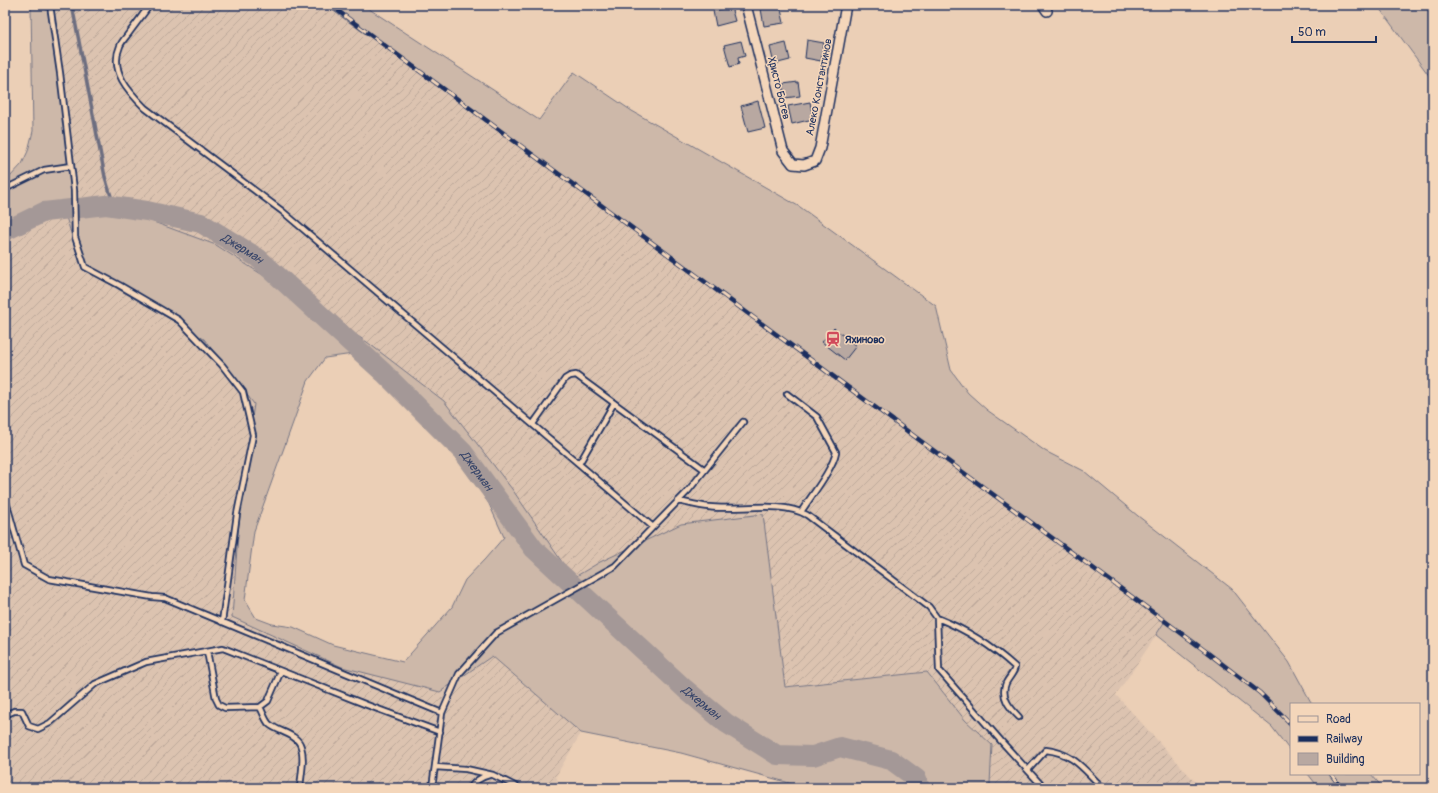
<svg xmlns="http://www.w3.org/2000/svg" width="1438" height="793" viewBox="0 0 1438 793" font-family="Pangolin,sans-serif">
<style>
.industrial{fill:url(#industrial-furrows)}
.grass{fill:#cdb8a9;stroke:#747484;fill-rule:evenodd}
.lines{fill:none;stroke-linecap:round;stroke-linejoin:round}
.stream{stroke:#6d6e80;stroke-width:3.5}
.river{stroke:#a49897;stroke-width:20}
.building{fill:#b8a8a1;stroke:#1b2f5e}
.service-casing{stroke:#1b2f5e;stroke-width:8}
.minor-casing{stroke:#1b2f5e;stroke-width:12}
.service{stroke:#f4d6ba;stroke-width:4.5}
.minor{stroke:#f4d6ba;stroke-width:9}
.rail-casing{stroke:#1b2f5e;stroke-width:4.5}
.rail{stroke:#f4d6ba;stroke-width:3;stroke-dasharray:9;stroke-linecap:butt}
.labels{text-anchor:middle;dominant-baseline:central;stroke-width:3;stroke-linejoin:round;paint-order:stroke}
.street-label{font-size:11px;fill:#1b2f5e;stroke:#f4d6ba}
.poi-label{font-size:11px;font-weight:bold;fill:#1b2f5e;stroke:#f4d6ba;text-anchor:start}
.water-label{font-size:12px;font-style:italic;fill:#364469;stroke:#f4d6ba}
</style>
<defs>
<pattern id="industrial-furrows" width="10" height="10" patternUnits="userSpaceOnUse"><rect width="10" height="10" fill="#dcc3b0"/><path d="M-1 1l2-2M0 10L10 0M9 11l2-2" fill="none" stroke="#bca89a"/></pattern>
</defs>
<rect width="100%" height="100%" fill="#ebcfb6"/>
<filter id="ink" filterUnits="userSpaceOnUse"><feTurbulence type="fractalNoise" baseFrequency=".025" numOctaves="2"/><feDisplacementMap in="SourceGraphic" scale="8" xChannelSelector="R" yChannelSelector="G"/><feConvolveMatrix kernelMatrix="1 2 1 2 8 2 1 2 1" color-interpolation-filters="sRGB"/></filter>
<g filter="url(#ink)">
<path class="industrial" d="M50 5H325L462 103 1166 621 1116 695 1201 788H993L990 784 992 745 965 720 927 672 785 687 762 514 600 562 573 578 512 489 444 401 367 342 296 297 140 217 74 200Z
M65 214 82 268 204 339 255 404 241 494 232 617 440 692 492 656 581 733 556 776 561 788H5V236Z"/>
<path class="grass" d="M31 5H50L74 200 140 217 216 245 367 342 444 401 512 489 573 578 600 562 681 524 763 514 785 687 927 672 965 720 992 745 990 784 993 788H801L786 782 681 753 581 733 492 656 440 692 342 667 232 617 241 494 254 404 204 339 82 268 65 214 5 236V181L8 179 22 164 28 151 33 131ZM360 353 452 448 489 504 504 537 485 559 465 580 452 607 403 662 333 645 293 627 272 624 256 618 245 600 254 531 308 381 325 358Z
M325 5H363L539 120 574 72 632 111 800 207 936 306 951 370 968 393 987 410 1045 451 1084 471 1138 516 1232 589 1289 662 1312 704H1291V752L1272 727 1156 635 1165 621 462 103Z
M1377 5H1433V81Z
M1308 774H1371L1383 788H1319Z"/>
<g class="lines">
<path class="stream" d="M72 5 105 177 114 206"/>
<path class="river" id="s1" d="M5 231 44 212 106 205 147 211 201 223 258 258 384 373 463 452 534 549 685 689 726 723 777 755 813 756 840 747 891 760 917 779 920 788"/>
</g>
<path class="building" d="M780 5 784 23 764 26 761 9Z
M731 7 735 21 716 26 713 11Z
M807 40 824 43 821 61 805 58Z
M741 41 745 56 738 58 739 64 730 67 724 45Z
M786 43 790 60 774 64 770 47Z
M798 82 800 96 785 98 783 84Z
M758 101 765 128 748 132 741 106Z
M810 102 813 119 792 124 788 106Z
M834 328 856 346 845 360 822 342Z"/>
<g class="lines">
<g class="service-casing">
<path id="service" d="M50 5 60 73 74 190 75 237 85 267 119 285 179 320 222 365 243 392 253 435 237 514 222 622
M150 5C143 14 136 24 129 33 126 37 122 41 120 46 109 71 129 92 145 108L282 211 653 527
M5 189 44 170 71 166
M787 394 817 417 836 452C833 469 811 496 801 512
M533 424 565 379 570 376 576 375 705 470
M579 464 614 403
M5 498 24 565 49 579 152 597 165 598 442 713
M678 501C688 503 699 506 709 507 739 511 780 500 807 515L929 607 937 618 939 670 1001 741 1044 788
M937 618C965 629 993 647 1015 667 1014 673 1009 677 1006 683 1000 697 1010 708 1019 717
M207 651 216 699 219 705 225 708 260 707 268 701 281 671
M260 707C263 712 265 720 269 724 278 732 298 734 301 747 305 759 301 775 300 788
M5 715 14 711H22L29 726 38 729 50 723 95 684 146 662 223 648 367 705 440 732
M435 767 466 769 493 775 519 788
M1028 770 1046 750C1074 753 1084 770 1103 788
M432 788 442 713 459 674 496 633 615 566 688 491 743 422
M470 788C475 781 481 777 489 775"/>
</g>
<g class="minor-casing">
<path id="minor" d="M746 5 783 151 793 164 804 165 815 161 820 148 846 5
M1043 5 1047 11"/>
</g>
<use href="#service" class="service"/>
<use href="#minor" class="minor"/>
<g class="rail-casing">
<path id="rail" d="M330 5 1204 650 1260 693 1291 724
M1331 774 1341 788"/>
</g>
<use href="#rail" class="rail"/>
</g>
</g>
<defs>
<g id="station-bare" transform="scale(1.2)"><path d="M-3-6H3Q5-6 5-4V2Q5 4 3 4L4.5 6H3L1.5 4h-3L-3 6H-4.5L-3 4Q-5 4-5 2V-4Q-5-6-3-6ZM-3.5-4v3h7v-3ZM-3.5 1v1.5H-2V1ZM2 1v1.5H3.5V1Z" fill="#d1495b" stroke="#f4d6ba" stroke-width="2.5" paint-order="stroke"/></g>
</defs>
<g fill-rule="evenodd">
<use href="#station-bare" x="833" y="339"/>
</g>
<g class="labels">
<g class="street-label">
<text transform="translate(819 87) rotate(-79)">Алеко Константинов</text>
<text transform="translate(779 88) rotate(76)">Христо Ботев</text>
</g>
<g class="poi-label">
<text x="845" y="339">Яхиново</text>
</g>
<g class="water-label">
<text stroke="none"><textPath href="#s1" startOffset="251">Джерман</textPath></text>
<text stroke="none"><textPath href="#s1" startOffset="575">Джерман</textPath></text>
<text stroke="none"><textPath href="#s1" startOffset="899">Джерман</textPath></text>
</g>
</g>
<rect width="1438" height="793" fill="none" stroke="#f4d6ba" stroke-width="20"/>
<rect x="10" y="10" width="1418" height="773" fill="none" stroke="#1b2f5e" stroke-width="1.5" filter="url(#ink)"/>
<rect x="1290" y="703" width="130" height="72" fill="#f4d6ba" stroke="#9d9395"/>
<rect x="1298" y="716" width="20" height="6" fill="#f4d6ba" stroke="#9d9395"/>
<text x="1326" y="723" font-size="12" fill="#1b2f5e">Road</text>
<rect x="1298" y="736" width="20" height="6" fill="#1b2f5e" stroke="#9d9395"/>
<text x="1326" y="743" font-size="12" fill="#1b2f5e">Railway</text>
<rect x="1298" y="753" width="20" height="12" fill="#b8a8a1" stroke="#9d9395"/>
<text x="1326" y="763" font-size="12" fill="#1b2f5e">Building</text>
<path d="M1292 36v6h84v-6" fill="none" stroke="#1b2f5e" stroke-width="2"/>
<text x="1298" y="36" font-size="12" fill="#1b2f5e" stroke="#f4d6ba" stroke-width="3" paint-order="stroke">50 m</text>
</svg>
